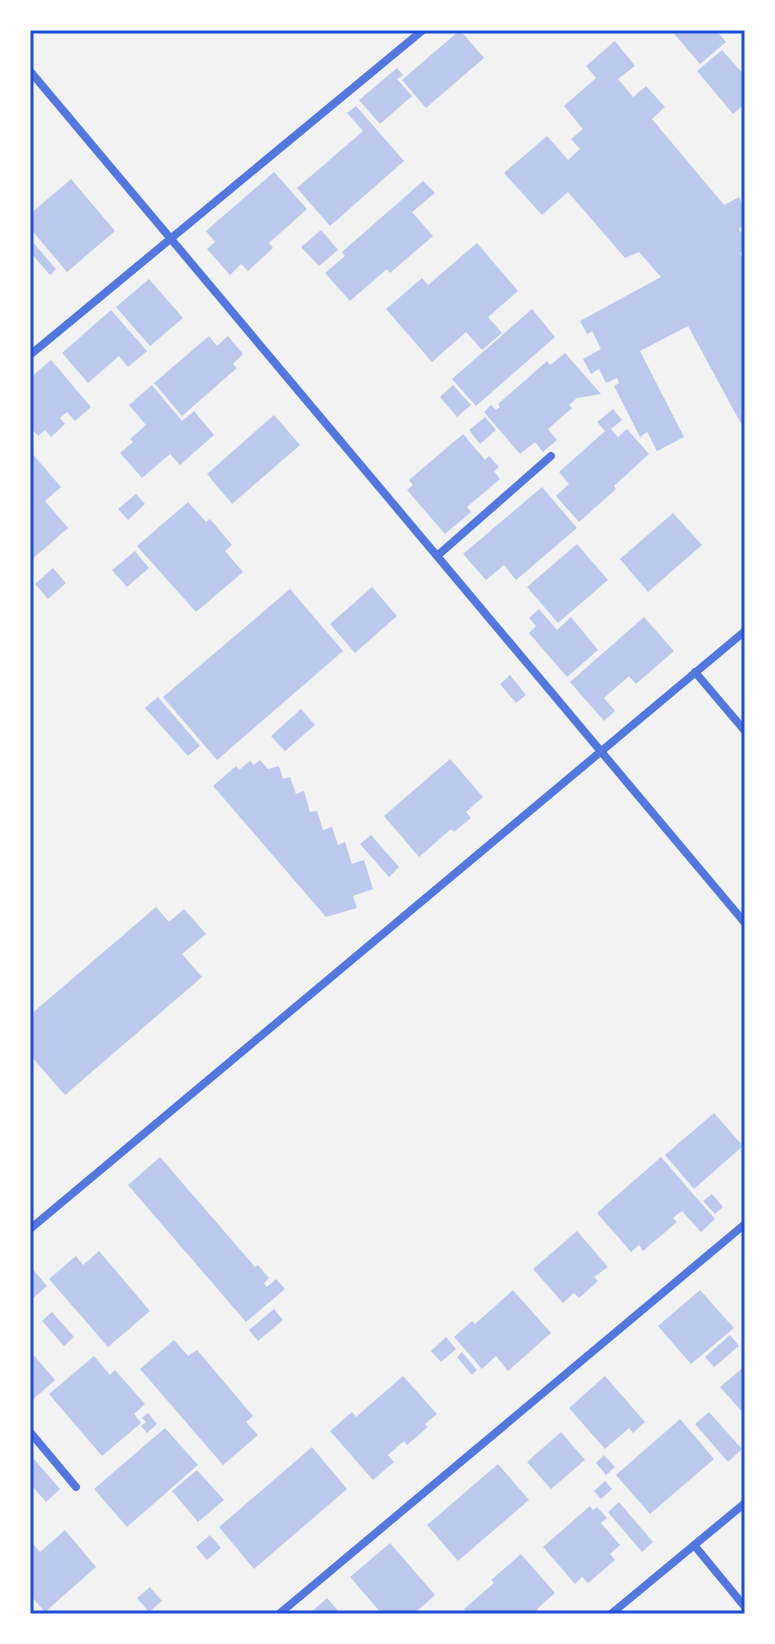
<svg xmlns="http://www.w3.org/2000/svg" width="775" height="1644" viewBox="0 0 775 1644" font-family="'Zilla Slab',serif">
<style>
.building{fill:#bdc9ec}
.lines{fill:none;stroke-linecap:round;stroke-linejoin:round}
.minor{stroke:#5277de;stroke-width:8}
.neatline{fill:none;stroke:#1d4ed8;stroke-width:3}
</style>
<rect width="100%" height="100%" fill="#f2f2f2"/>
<path class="building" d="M460 30 484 58 426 108 402 80Z
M671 30H716L726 42 700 64Z
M615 41 635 66 618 79 633 97 646 86 665 107 652 119 724 205 739 197 745 209V225L739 229 745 239V250L740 253 745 263V431L688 326 640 351 684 437 657 451 647 432 640 437 614 386 619 383 617 378 606 383 599 369 591 374 583 359 601 349 592 331 587 334 580 321 661 277 639 252 625 258 568 192 542 215 504 173 547 136 568 160 580 149 571 139 583 129 564 106 596 78 586 66Z
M722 50 745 76V104L733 114 697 71Z
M397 68 403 75 397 79 412 96 380 124 359 100Z
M356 106 404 161 330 226 297 188 363 131 347 113Z
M274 172 307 209 269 243 273 248 248 271 241 264 230 275 207 249 215 242 206 231Z
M71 179 115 231 67 272 30 228V214Z
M423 181 435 193 412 212 433 236 390 273 387 269 350 301 325 273 345 256 342 252Z
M321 230 338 250 319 266 301 247Z
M30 239 56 269 50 275 30 252Z
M477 243 518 291 488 317 502 333 482 350 466 332 432 362 386 309 422 278 428 285Z
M149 279 183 318 150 346 116 307Z
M532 309 555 337 476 406 452 379Z
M111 310 147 351 128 367 119 356 88 383 62 353Z
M209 336 217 346 228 336 243 354 233 364 237 368 182 416 154 383Z
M565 353 601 394 577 398 569 405 572 408 548 429 557 440 543 452 535 442 520 454 484 412 491 405 496 410 500 407 498 404 547 361 550 365Z
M51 360 91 407 75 421 67 412 60 418 65 424 51 437 45 430 38 436 30 427V378Z
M152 385 182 421 194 411 214 435 180 465 170 454 142 478 120 453 133 442 130 439 146 425 129 405Z
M453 385 471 405 457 417 440 397Z
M613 409 622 420 611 429 618 437 627 429 649 454 614 486 616 489 579 522 556 496 569 484 559 472 605 431 597 422Z
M274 415 300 445 232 504 207 474Z
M485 417 496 430 480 444 469 430Z
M463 434 485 460 489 456 499 467 494 471 500 479 467 507 471 512 445 534 407 490 413 485 409 480Z
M30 451 61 487 45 501 68 528 30 561Z
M542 487 577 528 516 580 504 565 486 580 463 554Z
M136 494 145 504 128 520 118 509Z
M188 502 206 522 210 519 232 545 225 551 243 572 196 612 137 546Z
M673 513 702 545 648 592 620 559Z
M577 544 608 580 558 623 527 587Z
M135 551 149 568 127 587 112 570Z
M53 568 66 583 48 599 35 584Z
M372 587 397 616 355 653 330 624Z
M290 589 343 651 217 760 163 697Z
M539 609 557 630 571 617 598 650 567 677 529 633 536 626 529 618Z
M644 617 674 651 636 684 629 676 604 698 615 711 604 721 570 682Z
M510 675 526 695 516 703 500 684Z
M158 697 200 746 188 756 145 708Z
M301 709 315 725 285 751 271 736Z
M450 759 483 797 466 812 471 818 454 832 451 829 419 857 384 816Z
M260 760 268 769 279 766 283 779 290 777 296 794 304 791 310 812 317 811 323 830 332 827 338 845 345 842 352 864 364 860 373 889 353 896 357 908 326 917 213 786 236 766 239 770 250 761 254 765Z
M371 835 399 867 389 877 360 844Z
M156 907 169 922 184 909 206 934 182 954 202 977 65 1095 30 1055V1015Z
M714 1113 743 1146 694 1189 665 1155Z
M160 1157 255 1267 258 1265 269 1278 264 1283 267 1287 276 1279 285 1289 246 1322 128 1185Z
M661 1157 715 1219 701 1232 682 1211 673 1218 677 1222 643 1251 639 1245 631 1252 597 1213Z
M712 1194 723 1207 715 1214 703 1201Z
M577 1231 608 1267 594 1277 598 1281 579 1298 574 1293 563 1303 533 1269Z
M99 1251 150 1311 108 1347 49 1279 76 1256 83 1265Z
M30 1266 47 1286 30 1301Z
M513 1290 551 1333 508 1371 496 1356 482 1369 454 1337 472 1321 475 1324Z
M700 1290 734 1328 691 1364 658 1326Z
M274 1309 283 1320 258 1341 249 1330Z
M52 1312 74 1337 64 1346 42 1321Z
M730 1335 739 1346 714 1367 705 1357Z
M446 1337 456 1349 441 1362 431 1351Z
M174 1340 188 1356 197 1350 253 1416 246 1422 258 1435 223 1465 140 1369Z
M30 1351 55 1380 30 1402Z
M462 1352 477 1370 472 1375 457 1357Z
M94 1356 110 1375 115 1370 145 1404 134 1414 141 1423 102 1456 49 1394Z
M745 1366V1415L720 1387Z
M403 1376 437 1414 425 1424 428 1427 407 1445 404 1441 388 1455 394 1462 373 1480 330 1431 352 1412 356 1417Z
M605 1376 645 1422 633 1433 629 1428 605 1449 569 1408Z
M709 1412 742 1449 728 1462 695 1424Z
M148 1413 157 1424 147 1433 141 1426 146 1422 142 1418Z
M680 1419 714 1459 650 1514 616 1475Z
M165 1428 198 1465 127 1527 94 1489Z
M561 1432 585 1460 551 1489 527 1462Z
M312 1447 347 1489 254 1569 219 1527Z
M604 1455 615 1467 606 1475 596 1463Z
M33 1458 60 1489 46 1502 32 1486 30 1488V1461Z
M498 1464 529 1500 458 1561 427 1525Z
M197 1470 224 1500 198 1522 172 1491Z
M605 1481 612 1489 601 1499 594 1491Z
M619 1502 653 1542 642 1552 608 1512Z
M590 1506 593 1510 597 1507 607 1518 601 1523 620 1545 610 1554 615 1560 588 1583 582 1577 575 1584 543 1547Z
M65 1530 96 1567 45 1612 30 1595V1541L40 1552Z
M210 1535 221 1548 207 1560 196 1547Z
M390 1543 435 1595 417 1611 420 1614H382L350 1577Z
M521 1554 555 1593 537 1609 541 1613 539 1614H468L464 1609 494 1583 491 1580Z
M150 1587 162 1601 149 1612 137 1598Z
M327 1598 341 1614H309Z"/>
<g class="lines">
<path class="minor" d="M30 71 745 923
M30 355 423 30
M437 556 551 456
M695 672 745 731
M30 1229 745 631
M30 1432 76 1487
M694 1545 745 1607
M279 1614 745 1224
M611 1614 745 1503"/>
</g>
<rect width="775" height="1644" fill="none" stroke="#ffffff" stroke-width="64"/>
<rect x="32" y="32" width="711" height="1580" class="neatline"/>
</svg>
